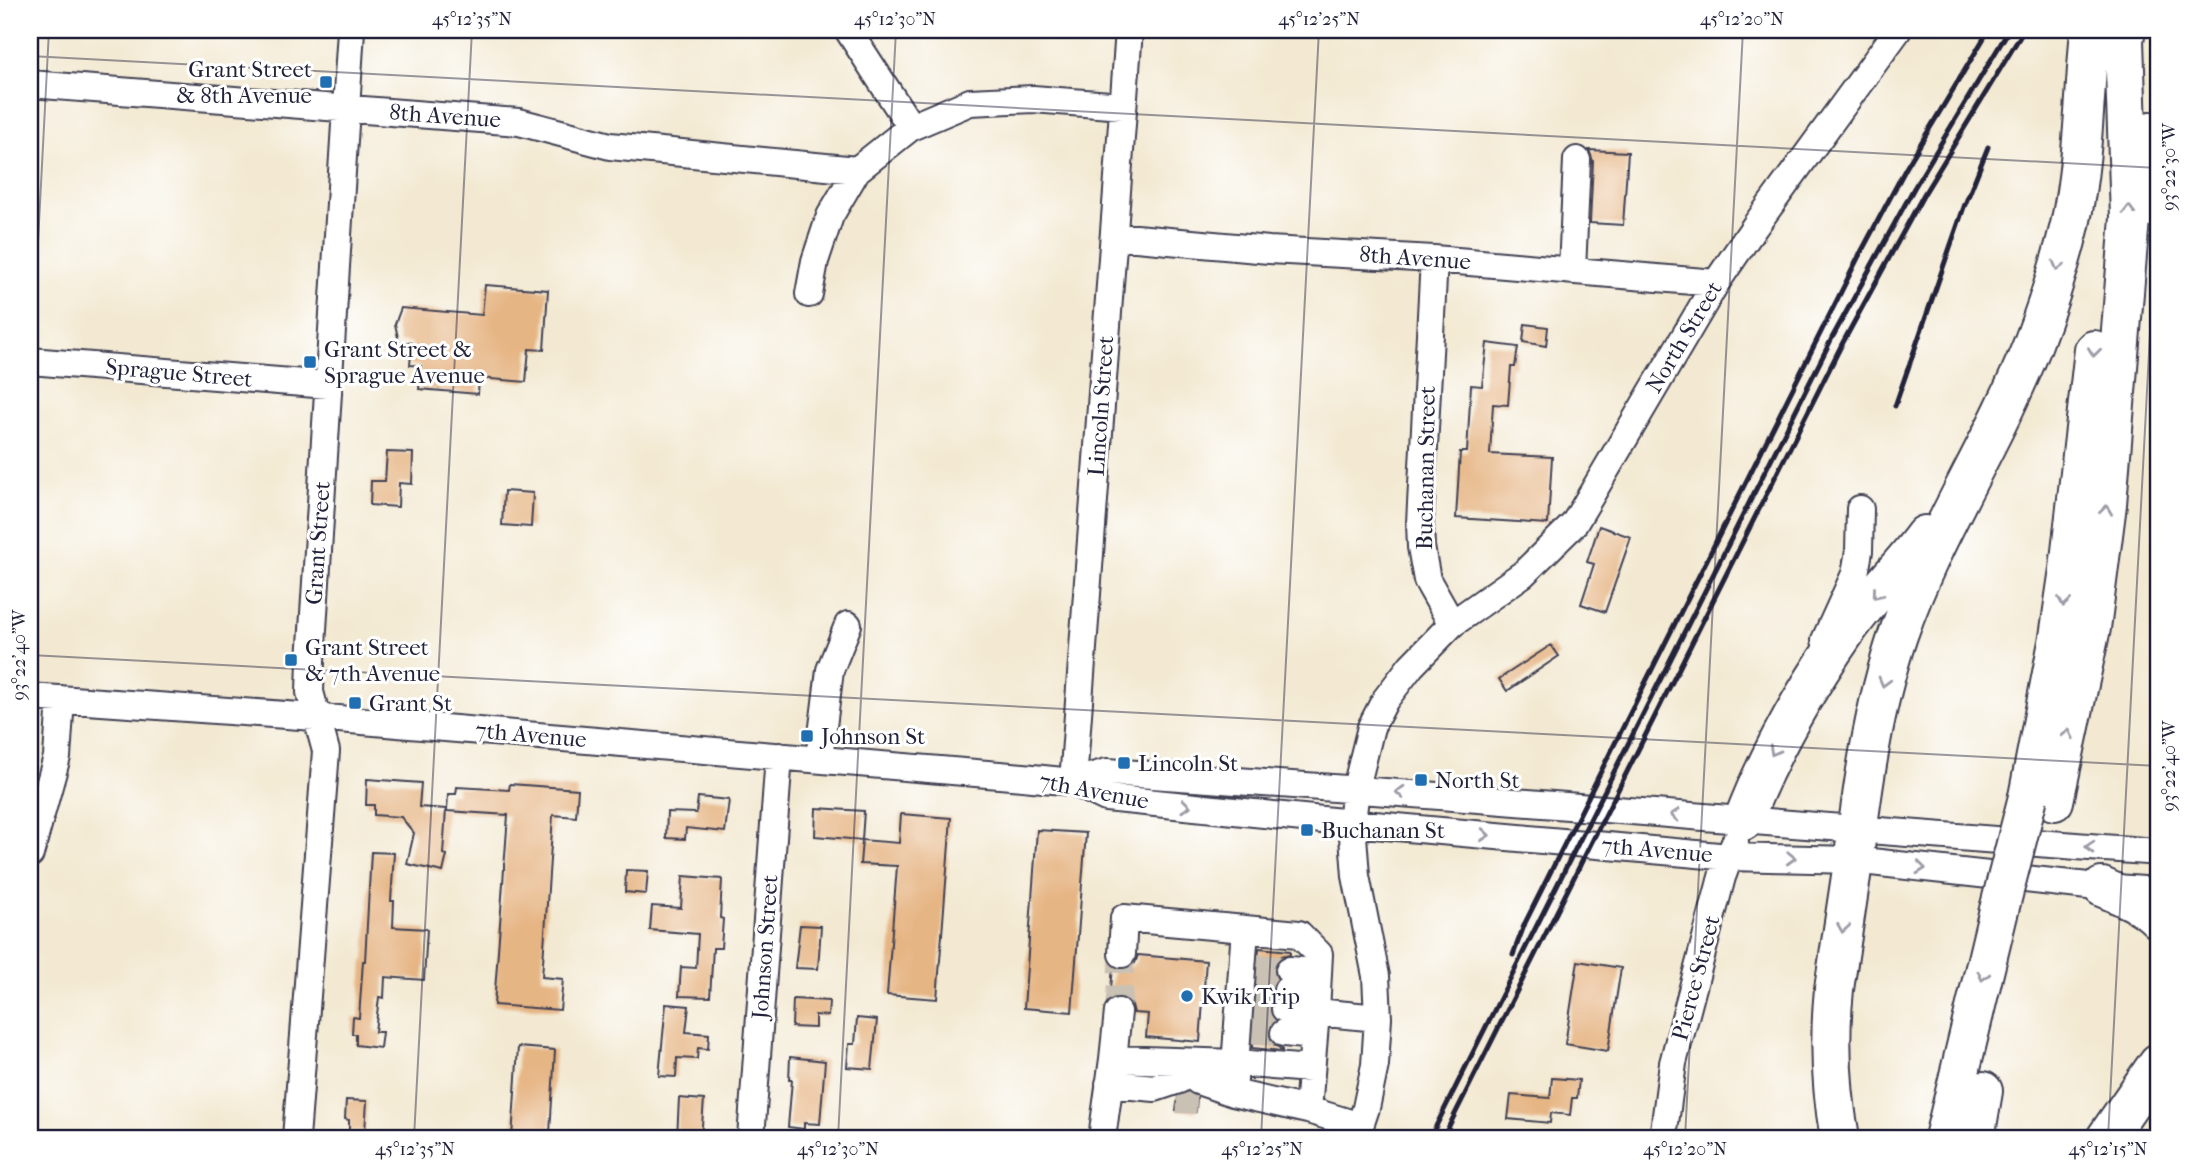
<svg xmlns="http://www.w3.org/2000/svg" width="2188" height="1168" viewBox="0 0 2188 1168" font-family="'IM FELL French Canon',serif">
<style>
.building{fill:#e6b584}
.lines{fill:none;stroke-linecap:round;stroke-linejoin:round}
.minor-tunnel{stroke:#c9c1b4;stroke-width:26;stroke-dasharray:26 13;stroke-linecap:butt}
.minor-casing{stroke:#414052;stroke-width:30}
.highway-casing{stroke:#414052;stroke-width:42}
.minor{stroke:#fff;stroke-width:26}
.highway{stroke:#fff;stroke-width:38}
.rail{stroke:#22223b;stroke-width:5}
.highway-bridge-casing{stroke:#414052;stroke-width:42;stroke-linecap:butt}
.highway-bridge{stroke:#fff;stroke-width:38}
.oneway{stroke:#9c9ca7}
.ticks{fill:none;stroke:#22223b;stroke-width:2;stroke-opacity:0.45}
.poi-dot{fill:#1f6fb2;stroke:#fff;stroke-width:2.5}
.labels{text-anchor:middle;dominant-baseline:central;stroke-width:6;stroke-linejoin:round;paint-order:stroke}
.poi-label{font-size:23px;fill:#22223b;stroke:#fff;text-anchor:start}
.street-label{font-size:23px;fill:#22223b;stroke:#fff}
.neatline{fill:none;stroke:#22223b;stroke-width:2.5}
.ticks-label{font-size:18px;text-anchor:middle;fill:#22223b}
</style>
<rect width="100%" height="100%" fill="#fff"/>
<filter id="ink" filterUnits="userSpaceOnUse"><feTurbulence type="fractalNoise" baseFrequency=".0143" numOctaves="2"/><feDisplacementMap in="SourceGraphic" scale="14" xChannelSelector="R" yChannelSelector="G"/><feConvolveMatrix kernelMatrix="1 2 1 2 8 2 1 2 1" color-interpolation-filters="sRGB"/></filter>
<filter id="wash" filterUnits="userSpaceOnUse"><feTurbulence type="fractalNoise" baseFrequency=".00686" numOctaves="4" result="noise"/><feDisplacementMap in="SourceGraphic" scale="28" xChannelSelector="R" yChannelSelector="G"/><feGaussianBlur stdDeviation="1.57" result="paint"/><feColorMatrix in="noise" values="0 0 0 0 0 0 0 0 0 0 0 0 0 0 0 0 0 1.4 0 .05"/><feComposite in="paint" operator="in"/></filter>
<g filter="url(#wash)">
<rect width="100%" height="100%" fill="#f3e9d2"/>
<g id="blocks">
<path class="building" d="M1589 150 1628 152 1623 225 1590 223 1593 161Z
M485 285 548 290 544 350 529 349 526 382 479 378 478 394 419 389 421 366 410 365 412 343 399 342 395 324 401 308 482 315Z
M1525 324 1548 327 1546 346 1523 342Z
M1487 343 1518 347 1515 367H1511L1508 405 1493 404 1490 454 1552 457 1548 524 1456 518 1460 452H1467L1471 385 1482 386Z
M387 452 413 453 412 484 399 483 398 507 370 505 371 481H385Z
M504 491 533 493 531 527 502 525Z
M1599 526 1631 537 1605 612 1581 604 1594 564 1587 562Z
M1551 645 1559 656 1507 691 1499 679Z
M367 779 421 783 419 807 446 809 443 854 447 855 443 872 407 864 414 833 401 817 374 815V805H366Z
M510 784 578 789 576 817 553 815 542 977 563 979 560 1010 494 1005 508 815 447 811 448 794H456L457 787 509 790Z
M698 797 729 800 725 832 686 828 685 839 666 838 667 812 696 813Z
M816 808 864 811 862 840 815 836Z
M901 814 951 818 937 999 887 995 897 866 860 864 862 840 899 843Z
M1037 830 1086 833 1072 1012 1024 1008Z
M371 852 394 853 391 901H394L393 927 427 929 424 980 385 977 384 998 379 997 375 1032H382L380 1048 356 1045V1034H352L353 1017 359 1018 363 961H365Z
M626 870 648 871 646 894 625 892Z
M683 876 722 879 720 918 723 919 721 948H713L710 997 679 996 681 967 696 968 698 934 650 930 652 906 681 908Z
M800 925 821 926 818 969 795 968Z
M1259 948 1290 951V954L1282 956 1276 962 1273 970 1276 979 1271 990 1274 998 1269 1008 1275 1021 1268 1031 1269 1039 1274 1045 1282 1049V1051L1252 1048Z
M1138 955 1206 961 1200 1042 1146 1037 1148 1014 1134 1013 1132 1005 1127 999 1119 996 1110 999 1113 967 1120 970 1128 968 1135 963Z
M1578 961 1621 968 1608 1051 1565 1044Z
M793 999 829 1001 828 1016 815 1015V1028L792 1027Z
M666 1004 689 1006 686 1032 709 1034 708 1049 698 1048 697 1059 677 1058 676 1077 659 1076Z
M857 1018 877 1020 872 1069 847 1067 849 1044H855Z
M518 1047 555 1050 550 1133H543V1138H512Z
M790 1057 825 1061 820 1124 804 1123V1129L788 1127 792 1080H789Z
M1552 1078 1579 1080 1577 1098H1572L1570 1115 1551 1113 1550 1123 1508 1119 1511 1095 1550 1098Z
M1188 1093 1197 1097 1196 1112 1176 1110 1178 1097Z
M679 1098 704 1100 701 1138H677Z
M346 1100 367 1101 365 1132 349 1131V1120L345 1119Z"/>
</g>
</g>
<g filter="url(#ink)">
<use href="#blocks" fill-opacity="0" stroke="#414052" stroke-width="2"/>
<g class="lines">
<path class="minor-tunnel" d="M1256 967 1289 970
M1255 987 1287 990
M1253 1006 1285 1009
M1118 1012 1122 954
M1251 1031 1284 1033
M1177 1100 1197 1101"/>
<g class="minor-casing">
<path id="minor" d="M848 30 911 127
M30 84 519 122 610 146 857 170
M1114 236 1269 250 1434 259 1716 283
M1434 259 1420 523 1421 547 1427 580 1452 624
M1572 270 1577 160
M809 294 815 261 830 216 857 170 911 127 970 102 1033 99 1123 106
M30 361 328 385
M1825 640 1855 574 1859 551 1860 509
M30 697 315 717 1023 777 1073 782 1106 798 1352 823 1730 857 1853 860 2088 886 2158 891
M819 759 830 670 848 625
M1073 782 1107 772C1458 795 1808 827 2158 852
M1073 782 1129 30
M30 854 57 757 61 699
M1122 954 1124 918 1245 929
M1289 970 1318 972
M1287 990 1317 992
M1284 1033 1314 1036
M1113 1059 1118 1012
M1198 1081 1233 1093 1308 1110
M1109 1084 1155 1088 1179 1080
M1233 1093 1245 929 1299 934 1319 954 1316 1012 1285 1009
M1360 1126 1308 1110 1316 1012 1378 1018
M296 1138 326 751 310 692 311 661 351 30
M751 1138 779 756
M1102 1138 1113 1059 1236 1063 1310 1069
M1356 1138 1366 1108 1375 1065 1378 1018 1376 976 1356 876 1352 823 1356 788 1371 727 1385 700 1411 666 1452 624 1523 574 1574 524 1716 283 1755 226 1898 30
M1663 1138 1673 1063 1722 877 1735 842"/>
</g>
<g class="highway-casing">
<path id="highway" d="M2151 131 2158 209
M2028 797 2059 637 2069 569 2094 350
M2054 801 2091 628 2107 504 2130 218 2124 40 2126 30
M1743 821C1768 755 1804 692 1844 634 1868 599 1900 569 1925 535
M2102 887C2121 896 2143 903 2158 919
M1840 1138C1831 1089 1829 1039 1834 989 1840 947 1847 905 1853 863 1863 785 1873 709 1898 635 1933 534 1993 444 2032 346 2047 307 2060 266 2070 225 2084 161 2084 94 2090 30
M1944 1138 1999 910
M1975 1138 1983 1091
M2106 1138 2158 1063"/>
</g>
<use href="#minor" class="minor"/>
<use href="#highway" class="highway"/>
<path class="rail" d="M1895 406 1964 207 1988 147
M1513 955 1525 923 1859 256 1906 168 1984 38
M1430 1138 1832 338 1914 188 2009 30
M1443 1138 1841 346 1924 194 2024 30"/>
<g class="highway-bridge-casing">
<path id="highway-bridge" d="M1999 910 2028 797"/>
</g>
<use href="#highway-bridge" class="highway-bridge"/>
</g>
<defs><path id="oneway-chevron" d="M-2-3.5L2.5 0L-2 3.5" fill="none" stroke-width="1.6" stroke-linecap="round" stroke-linejoin="round" transform="scale(1.75)"/></defs>
<g class="oneway">
<use href="#oneway-chevron" transform="translate(2129 210) rotate(-90)"/>
<use href="#oneway-chevron" transform="translate(2058 266) rotate(105)"/>
<use href="#oneway-chevron" transform="translate(2094 352) rotate(97)"/>
<use href="#oneway-chevron" transform="translate(2106 510) rotate(-83)"/>
<use href="#oneway-chevron" transform="translate(1877 594) rotate(130)"/>
<use href="#oneway-chevron" transform="translate(2064 602) rotate(99)"/>
<use href="#oneway-chevron" transform="translate(1884 682) rotate(105)"/>
<use href="#oneway-chevron" transform="translate(2068 734) rotate(-78)"/>
<use href="#oneway-chevron" transform="translate(1774 751) rotate(119)"/>
<use href="#oneway-chevron" transform="translate(1400 792) rotate(-175)"/>
<use href="#oneway-chevron" transform="translate(1186 806) rotate(6)"/>
<use href="#oneway-chevron" transform="translate(1675 815) rotate(-175)"/>
<use href="#oneway-chevron" transform="translate(1485 835) rotate(5)"/>
<use href="#oneway-chevron" transform="translate(2090 847) rotate(-176)"/>
<use href="#oneway-chevron" transform="translate(1791 858) rotate(2)"/>
<use href="#oneway-chevron" transform="translate(1921 868) rotate(6)"/>
<use href="#oneway-chevron" transform="translate(1843 928) rotate(99)"/>
<use href="#oneway-chevron" transform="translate(1983 976) rotate(104)"/>
</g>
</g>
<path class="ticks" d="M30 56 2158 168M30 396 49 30M30 655 2158 766M414 1138 472 30M838 1138 896 30M1261 1138 1319 30M1685 1138 1743 30M2108 1138 2158 180"/>
<g class="poi-dot">
<rect x="319" y="75" width="14" height="14" rx="3.5"/>
<rect x="303" y="355" width="14" height="14" rx="3.5"/>
<rect x="284" y="653" width="14" height="14" rx="3.5"/>
<rect x="348" y="696" width="14" height="14" rx="3.5"/>
<rect x="800" y="729" width="14" height="14" rx="3.5"/>
<rect x="1117" y="756" width="14" height="14" rx="3.5"/>
<rect x="1414" y="773" width="14" height="14" rx="3.5"/>
<rect x="1300" y="823" width="14" height="14" rx="3.5"/>
<circle cx="1187" cy="996" r="7"/>
</g>
<g class="labels">
<g class="poi-label">
<text x="312" y="69" text-anchor="end">Grant Street<tspan x="312" dy="26">&amp; 8th Avenue</tspan></text>
<text x="324" y="349">Grant Street &amp;<tspan x="324" dy="26">Sprague Avenue</tspan></text>
<text x="305" y="647">Grant Street<tspan x="305" dy="26">&amp; 7th Avenue</tspan></text>
<text x="369" y="703">Grant St</text>
<text x="821" y="736">Johnson St</text>
<text x="1138" y="763">Lincoln St</text>
<text x="1435" y="780">North St</text>
<text x="1321" y="830">Buchanan St</text>
<text x="1201" y="996">Kwik Trip</text>
</g>
<g class="street-label">
<text transform="translate(445 116) rotate(4)">8th Avenue</text>
<text transform="translate(1415 258) rotate(4)">8th Avenue</text>
<text transform="translate(1684 337) rotate(-59)">North Street</text>
<text transform="translate(179 373) rotate(5)">Sprague Street</text>
<text transform="translate(1101 406) rotate(-86)">Lincoln Street</text>
<text transform="translate(1426 468) rotate(-89)">Buchanan Street</text>
<text transform="translate(318 543) rotate(-86)">Grant Street</text>
<text transform="translate(531 735) rotate(5)">7th Avenue</text>
<text transform="translate(1094 791) rotate(11)">7th Avenue</text>
<text transform="translate(1657 850) rotate(5)">7th Avenue</text>
<text transform="translate(765 947) rotate(-86)">Johnson Street</text>
<text transform="translate(1696 978) rotate(-75)">Pierce Street</text>
</g>
</g>
<rect width="2188" height="1168" fill="none" stroke="#fff" stroke-width="77"/>
<rect x="38" y="38" width="2112" height="1092" class="neatline"/>
<g class="ticks-label">
<text x="472" y="25">45°12'35"N</text>
<text x="895" y="25">45°12'30"N</text>
<text x="1319" y="25">45°12'25"N</text>
<text x="1742" y="25">45°12'20"N</text>
<text transform="translate(2169 167) rotate(-90)" y="6">93°22'30"W</text>
<text transform="translate(19 655) rotate(-90)" y="6">93°22'40"W</text>
<text transform="translate(2169 766) rotate(-90)" y="6">93°22'40"W</text>
<text x="415" y="1155">45°12'35"N</text>
<text x="838" y="1155">45°12'30"N</text>
<text x="1262" y="1155">45°12'25"N</text>
<text x="1685" y="1155">45°12'20"N</text>
<text x="2108" y="1155">45°12'15"N</text>
</g>
</svg>
